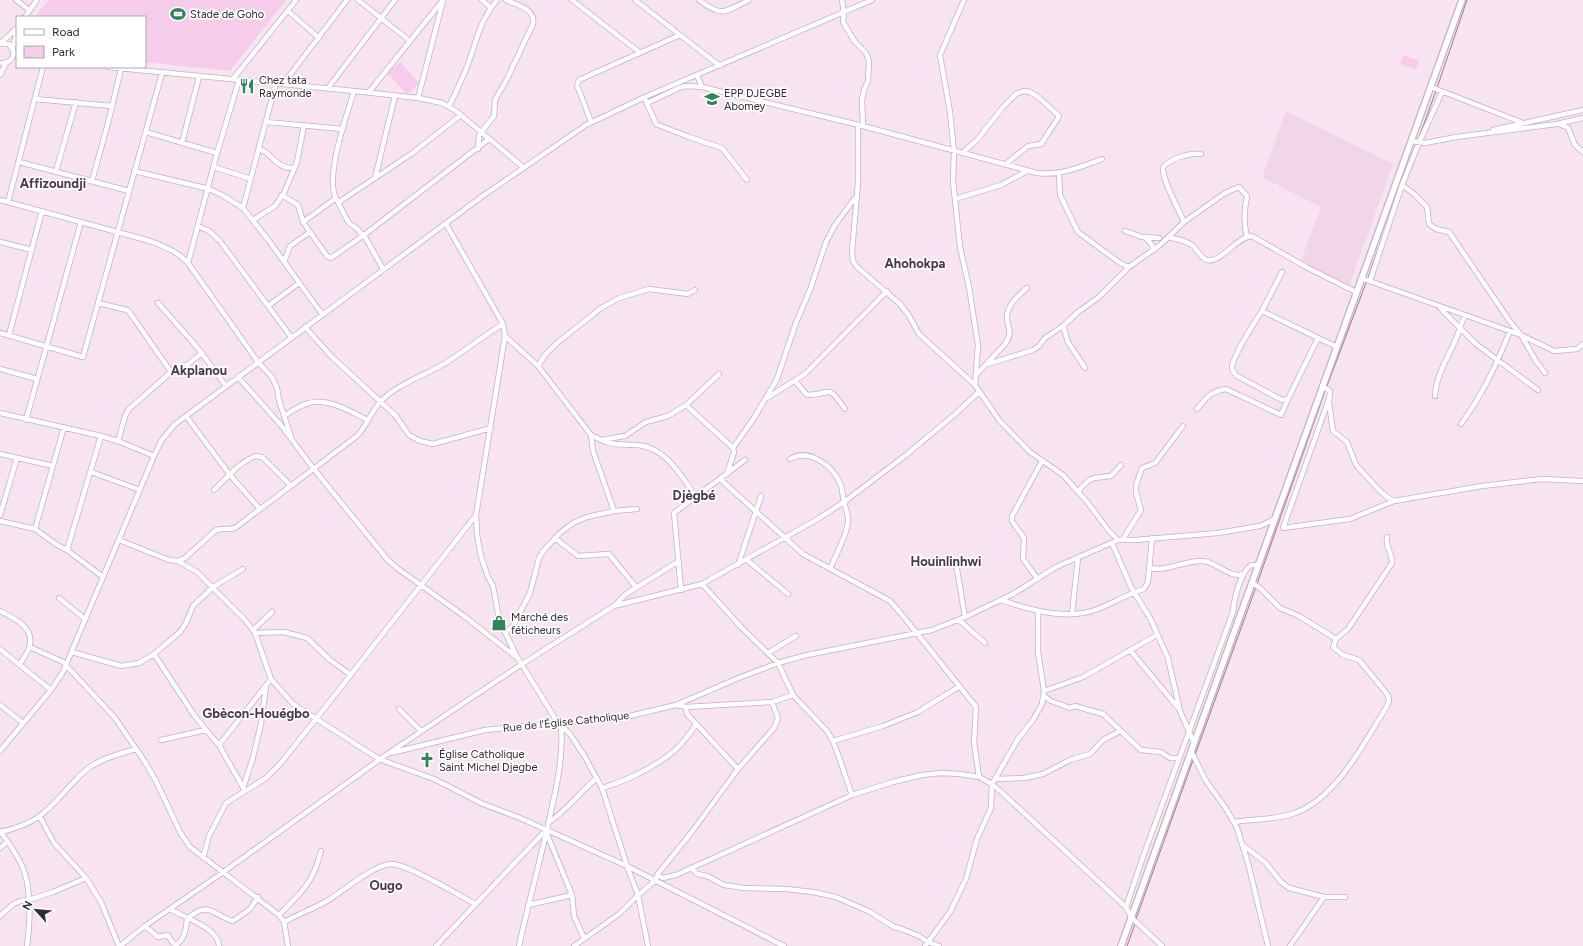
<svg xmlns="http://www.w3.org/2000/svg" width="1583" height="946" viewBox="0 0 1583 946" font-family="Figtree,sans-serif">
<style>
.built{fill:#f1d5e8}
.green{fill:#f5cce9}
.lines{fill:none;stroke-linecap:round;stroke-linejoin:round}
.stream{stroke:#9e7794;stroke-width:1}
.minor-casing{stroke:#c5b0bf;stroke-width:6}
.major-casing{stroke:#c5b0bf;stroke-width:8}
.minor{stroke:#fff;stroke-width:4.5}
.major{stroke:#fff;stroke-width:5.5}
.labels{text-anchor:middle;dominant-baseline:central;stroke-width:3.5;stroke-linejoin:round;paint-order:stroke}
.poi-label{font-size:11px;fill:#332b31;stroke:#fff;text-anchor:start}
.street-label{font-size:11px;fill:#332b31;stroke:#fff}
.quarter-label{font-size:13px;font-weight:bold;fill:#493844;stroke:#fff}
</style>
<rect width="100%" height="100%" fill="#f8e3f1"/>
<path class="built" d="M1286 111 1393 164 1349 285 1301 261 1321 207 1262 177Z"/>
<path class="green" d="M49 0H286L230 71 145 62V17H38L37 14Z
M1403 55 1419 61 1416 70 1400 64Z
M400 62 419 83 407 94 387 73Z"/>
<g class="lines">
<path class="stream" d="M1437 88 1467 0
M1418 140 1436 91
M1368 278 1378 249
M1327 386 1366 283
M1257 584 1325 391
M1195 755 1256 587
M1136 919 1193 760
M1127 946 1135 924"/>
<g class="minor-casing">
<path id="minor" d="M16 0 29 10
M358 0 410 41
M482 0 491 8
M572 0 639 52
M635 0 720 66
M699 0C723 18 724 12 749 0
M842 0 844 13 843 22 855 42 866 53 869 61 868 81 864 90 862 100 863 126
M964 0 940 55 950 112 954 151 953 181 960 247 969 287 978 345 975 385
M288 11 319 38
M25 17 37 0
M1 43 17 28
M0 44H9L14 52C13 60 8 64 0 63
M13 48 17 30
M108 67 354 91 418 98 442 103 456 111 523 167
M0 75 6 63
M697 75 702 87
M233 79 296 0
M283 84 347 0
M1431 87 1523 123
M328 88 395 0
M354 91C347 114 326 174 335 196 339 204 344 215 349 223 353 227 358 227 360 233L364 235 383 269
M369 92 443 0
M418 98 443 1
M35 99 112 106
M646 101 656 124 689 137 722 148 747 180
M647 103 681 87 687 86 702 87 863 126 1037 173C1060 176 1080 167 1102 159
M449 106C456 92 463 78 468 64 477 40 480 20 497 0
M266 122 343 129
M591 122 577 85 579 80 680 35
M1559 124 1568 128 1575 145 1583 152
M858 126V183L852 251 853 261 857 267 899 303 908 314 919 334 975 385 999 420 1030 452 1063 475 1088 503 1109 531 1118 540H1135L1218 533 1260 526 1275 519
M1493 130 1583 110
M146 132 217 153
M1411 141 1425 143 1456 137 1557 124 1583 118
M182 143 199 77
M259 149C272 152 275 169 294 168
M478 149 479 135 494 116 495 100 507 79 533 24C536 9 517 5 506 0
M962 153 977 140 1003 107 1016 94 1024 91 1030 92 1038 97 1056 113 1059 116 1058 118 1041 144 1028 146 1006 164
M19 162 129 191
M214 167 251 179
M56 171 76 102
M134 171 209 189 222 195 243 208 269 241 322 314
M1059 173 1060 195 1078 232 1120 263 1129 267
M375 178 395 96
M92 181 108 123 121 69
M1402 185 1414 194 1427 207 1429 224 1436 229 1449 232 1511 323 1521 335 1554 351 1577 349 1583 344
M281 196 285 197 298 205 303 221
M336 198 303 222 327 256 331 258 364 235 489 139
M955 199 1001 185 1027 171
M0 200 150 241C165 247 177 251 188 263L258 362 272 377 277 388 279 400 292 440
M8 202 43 67
M339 202 411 154 461 115
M243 208 276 83
M253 220 275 206 284 193 297 162 304 125
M1184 222C1179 210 1161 178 1163 167 1172 158 1188 153 1201 154
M446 224 503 324 505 336 476 515 477 535 481 556 488 577 493 586 498 613 504 630 517 657 558 723 570 734 585 757 602 788 627 866 638 895 648 946
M198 226 209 231 220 241 291 337
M1125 231 1142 237 1159 238
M1145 237 1152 245 1154 250
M1168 237C1176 239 1185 240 1192 245 1197 249 1201 259 1207 260 1220 264 1236 237 1252 236L1306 267 1356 292
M0 242 32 250
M284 262 290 246 310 232
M188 263 217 153 239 80
M1282 272 1262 311 1337 347
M1361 278 1521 335 1536 361 1545 373
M1370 281 1402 185 1419 143 1442 92
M98 303 127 310 130 313 171 372
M158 303 197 347 226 386
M268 306 299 283
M1440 308 1476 344 1538 390
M1262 311C1253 325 1236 350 1232 366 1232 371 1234 373 1237 376L1282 400 1288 399 1318 338
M305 327 331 356 396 416 409 435 420 441 433 444 491 428
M0 333 83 357 162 73
M9 335 42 211
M505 336 538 366 591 435 601 440 625 436 646 422 668 416 686 405 719 374
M988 364 1033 350 1039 346 1045 338 1063 326
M538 366 545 355 557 343 601 308 619 298 649 289 688 294 695 290
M1085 368 1068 342 1063 326 1078 312 1099 297 1129 267 1160 245 1184 222 1225 193 1239 187 1247 196C1244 210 1243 222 1247 236
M0 369 37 379
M976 375 1006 343C1014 329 1006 327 1007 316 1008 304 1019 295 1027 288
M238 377 280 424 313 468 387 559 397 568 464 616 515 656
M795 381 807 395C833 395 826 382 845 409
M1322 386 1330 391 1329 403 1333 431 1347 442 1356 465 1380 491 1387 497 1394 501
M1435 396C1436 376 1447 359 1455 341 1459 333 1461 323 1465 315
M767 398 805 374 887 291
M1329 399 1283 528 1350 519 1394 501 1482 486 1542 479 1583 481
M686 405 733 448 734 452 727 474
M1197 409C1207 397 1211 391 1226 389L1281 415 1288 399
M0 413 101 436 118 441 154 456
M186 416 230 475 259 508
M284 416C292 411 300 405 309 403 328 397 351 412 368 420
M26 420 81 222
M1461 424C1483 394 1496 365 1510 331
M591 435 593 451 614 511
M601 440C612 446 626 444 638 445 668 449 680 475 696 497
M118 441 125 416 129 409 171 372 188 364 202 353
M733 448 754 418 777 379 797 320 810 290 826 242 835 225 855 198
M0 454 53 466
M790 459C809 448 832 465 840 483 843 489 842 495 844 501 845 509 849 514 848 522 846 538 836 554 830 569
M91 472 140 490
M720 479 803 554 890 601 903 616 976 707 974 742 979 777
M214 490C227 478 238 463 255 456L262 457 290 485
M1078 491 1088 481 1094 478 1111 476 1121 465
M0 515 17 458
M0 521 35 529 57 545 67 550 103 577
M35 529 64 427
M555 538 578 556 609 554 636 587
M1123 539 1141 510 1136 493V485L1142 468 1155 463 1183 426
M119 540 169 560 178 561 197 572 245 620 255 633 271 679 293 704 379 759 434 779 483 804 520 818 627 866 784 946
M1112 543 1131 587 1150 618 1168 658 1180 711 1194 743
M67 550 101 436
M948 559 955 565 957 569 965 617
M747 560 788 594
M178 561 185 558 216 530C222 528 228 530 235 528L357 436C367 426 371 411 381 401 400 382 425 376 447 362 466 350 483 336 503 324
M738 565 761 496
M1150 568C1167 572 1185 560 1203 561 1217 562 1229 579 1244 574
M1037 578 1023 559 1024 538 1012 521V516L1042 461
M1253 583 1261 589 1280 608 1299 616 1336 639
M702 584 742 628 778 663 793 695 827 731 833 741 840 760 852 795
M681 590 674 513 745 460
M59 598 85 619
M1001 600C1030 610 1068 621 1098 609 1113 603 1128 594 1144 589L1148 582 1152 538
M615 605 626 594 679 561
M0 611C14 618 36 628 29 648 27 653 23 659 20 664
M1072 614 1078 558
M959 620 985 643
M253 630 272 612
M255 633 284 632 307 638 330 660 351 675
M505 633 513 626 530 593 539 558 544 550 560 533 573 523 587 517 614 511 637 509
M30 647 63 662 115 718 145 762 156 781 180 832 190 847 279 915 284 922 288 946
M0 649 51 690
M1130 650 1179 709
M72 652 121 666 139 663 154 654 180 632 186 623 193 606 198 601 213 587 243 569
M768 653 796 636
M154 654 194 715 206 730 219 745 245 791
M1044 691 1083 677 1157 635
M1044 696 1051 701 1070 708 1075 706 1103 714 1141 750 1161 752 1170 758H1179
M0 705 23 723
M676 705 736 679 778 663 807 655 932 630 965 617 1013 594 1056 567 1118 540
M686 707 687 714 738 769
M399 709 421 731
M161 740 206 730
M833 741 883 726 918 712 960 686
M219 745 271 679
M0 751 51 690 63 672 154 456 161 441 174 425 484 195 586 125 645 97 872 0
M1191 751 1206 781 1225 807 1237 828 1248 863 1268 946
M391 753 485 730 558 723 617 719 676 705 686 707 772 702 793 695
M995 779 1024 778 1043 774 1070 760 1090 754 1103 740 1120 731
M243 788 252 761 261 724 266 686
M602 788C626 781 655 767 674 751 683 743 690 734 696 724
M40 817 54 843 86 878 101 902 119 946
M1234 822C1253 819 1273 820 1292 814 1336 800 1364 743 1387 706L1389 701 1388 695 1359 660 1343 655 1333 647 1336 639 1348 629 1392 563C1393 552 1385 550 1387 537
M548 823C566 811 580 792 597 778
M0 831C9 843 19 857 24 871 32 894 30 923 27 946
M1 832C35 824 45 814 68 788 75 781 82 772 90 767 103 758 121 753 136 749
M547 834 572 895 574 916 584 938
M1243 845 1266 863 1281 882 1289 888 1324 897H1345
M0 848 7 842
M203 858 209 836 226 803 266 778 280 764 316 719 476 515
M691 868 697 874 707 876 724 885 744 888 786 889 813 892 836 897 870 912 894 927 899 928 919 936 928 942 939 946
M657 875 663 878 676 875 852 795 893 782 922 775 941 773 960 774 979 777 992 784 999 790 1126 907 1131 917 1162 946
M528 905 572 895
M1126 907 1144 854 1233 612C1234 599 1240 573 1251 565H1259
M170 909C183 917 219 928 219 946
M279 915C302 892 313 883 321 851
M0 916 12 905 20 901 29 900 53 892 86 878
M284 922C297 915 312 909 325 902 342 893 373 864 392 864 409 865 457 894 475 904
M145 926 158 937 168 935 172 942 176 945C185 938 186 930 187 919 209 899 214 916 233 921L250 909 258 897
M120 946 145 926 222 873 383 757 522 664 614 606 702 584 816 520 844 502 906 455 954 415 979 392
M436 946 547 829
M519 946C528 905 539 865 548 825 555 793 564 759 561 726
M574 946 619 914 638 895 655 881 657 875 691 833 738 769 774 728 778 718 772 702
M925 946 950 912 966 879 977 839 991 808 992 784 1018 739 1033 720 1042 704 1044 691 1038 652V611
M1290 946 1324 897"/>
</g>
<g class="major-casing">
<path id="major" d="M1121 946 1462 0"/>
</g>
<use href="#minor" class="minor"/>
<use href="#major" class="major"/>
</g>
<defs>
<g id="stadium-bare" transform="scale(1.2)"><path d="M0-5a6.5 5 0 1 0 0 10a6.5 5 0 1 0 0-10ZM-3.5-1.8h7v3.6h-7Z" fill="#2f8558" stroke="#fff" stroke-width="2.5" paint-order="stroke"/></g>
<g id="restaurant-bare" transform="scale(1.2)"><path d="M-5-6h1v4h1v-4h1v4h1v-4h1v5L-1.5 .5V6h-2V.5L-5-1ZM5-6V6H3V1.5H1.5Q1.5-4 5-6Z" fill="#2f8558" stroke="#fff" stroke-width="2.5" paint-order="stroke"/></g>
<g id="school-bare" transform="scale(1.2)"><path d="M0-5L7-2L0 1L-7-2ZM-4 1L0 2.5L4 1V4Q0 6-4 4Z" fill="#2f8558" stroke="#fff" stroke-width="2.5" paint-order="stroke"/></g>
<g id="shop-bare" transform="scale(1.2)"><path d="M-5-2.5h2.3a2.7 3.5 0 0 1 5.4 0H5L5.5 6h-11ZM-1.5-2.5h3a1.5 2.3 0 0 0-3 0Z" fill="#2f8558" stroke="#fff" stroke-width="2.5" paint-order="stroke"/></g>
<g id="church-bare" transform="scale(1.2)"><path d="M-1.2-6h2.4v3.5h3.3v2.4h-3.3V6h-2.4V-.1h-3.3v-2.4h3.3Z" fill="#2f8558" stroke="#fff" stroke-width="2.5" paint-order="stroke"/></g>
</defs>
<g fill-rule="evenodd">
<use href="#stadium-bare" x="178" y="14"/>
<use href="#restaurant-bare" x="247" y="86"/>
<use href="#school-bare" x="712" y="99"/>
<use href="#shop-bare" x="499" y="623"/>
<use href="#church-bare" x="427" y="760"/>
</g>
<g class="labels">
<g class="poi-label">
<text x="190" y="14">Stade de Goho</text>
<text x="259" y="80">Chez tata<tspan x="259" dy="13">Raymonde</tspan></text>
<text x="724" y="93">EPP DJEGBE<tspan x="724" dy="13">Abomey</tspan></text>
<text x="511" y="617">Marché des<tspan x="511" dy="13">féticheurs</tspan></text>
<text x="439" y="754">Église Catholique<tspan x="439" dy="13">Saint Michel Djegbe</tspan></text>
</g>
<g class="street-label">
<text transform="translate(566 722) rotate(-6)">Rue de l'Église Catholique</text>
</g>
<g class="quarter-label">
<text x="53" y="183">Affizoundji</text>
<text x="915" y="263">Ahohokpa</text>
<text x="199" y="370">Akplanou</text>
<text x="694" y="495">Djègbé</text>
<text x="946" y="561">Houinlinhwi</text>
<text x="256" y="713">Gbècon-Houégbo</text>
<text x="386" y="885">Ougo</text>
</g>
</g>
<rect x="16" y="16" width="130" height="52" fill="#ffffff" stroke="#adaaad"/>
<rect x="24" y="29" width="20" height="6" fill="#ffffff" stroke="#adaaad"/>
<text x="52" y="36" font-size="12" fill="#332b31">Road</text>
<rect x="24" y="46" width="20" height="12" fill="#f5cce9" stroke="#adaaad"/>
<text x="52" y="56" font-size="12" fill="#332b31">Park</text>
<g transform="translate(36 910) rotate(297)" stroke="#ffffff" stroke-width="3" paint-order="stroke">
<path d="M0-3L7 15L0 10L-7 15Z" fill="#332b31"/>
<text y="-6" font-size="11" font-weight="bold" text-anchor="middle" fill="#332b31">N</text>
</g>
</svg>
